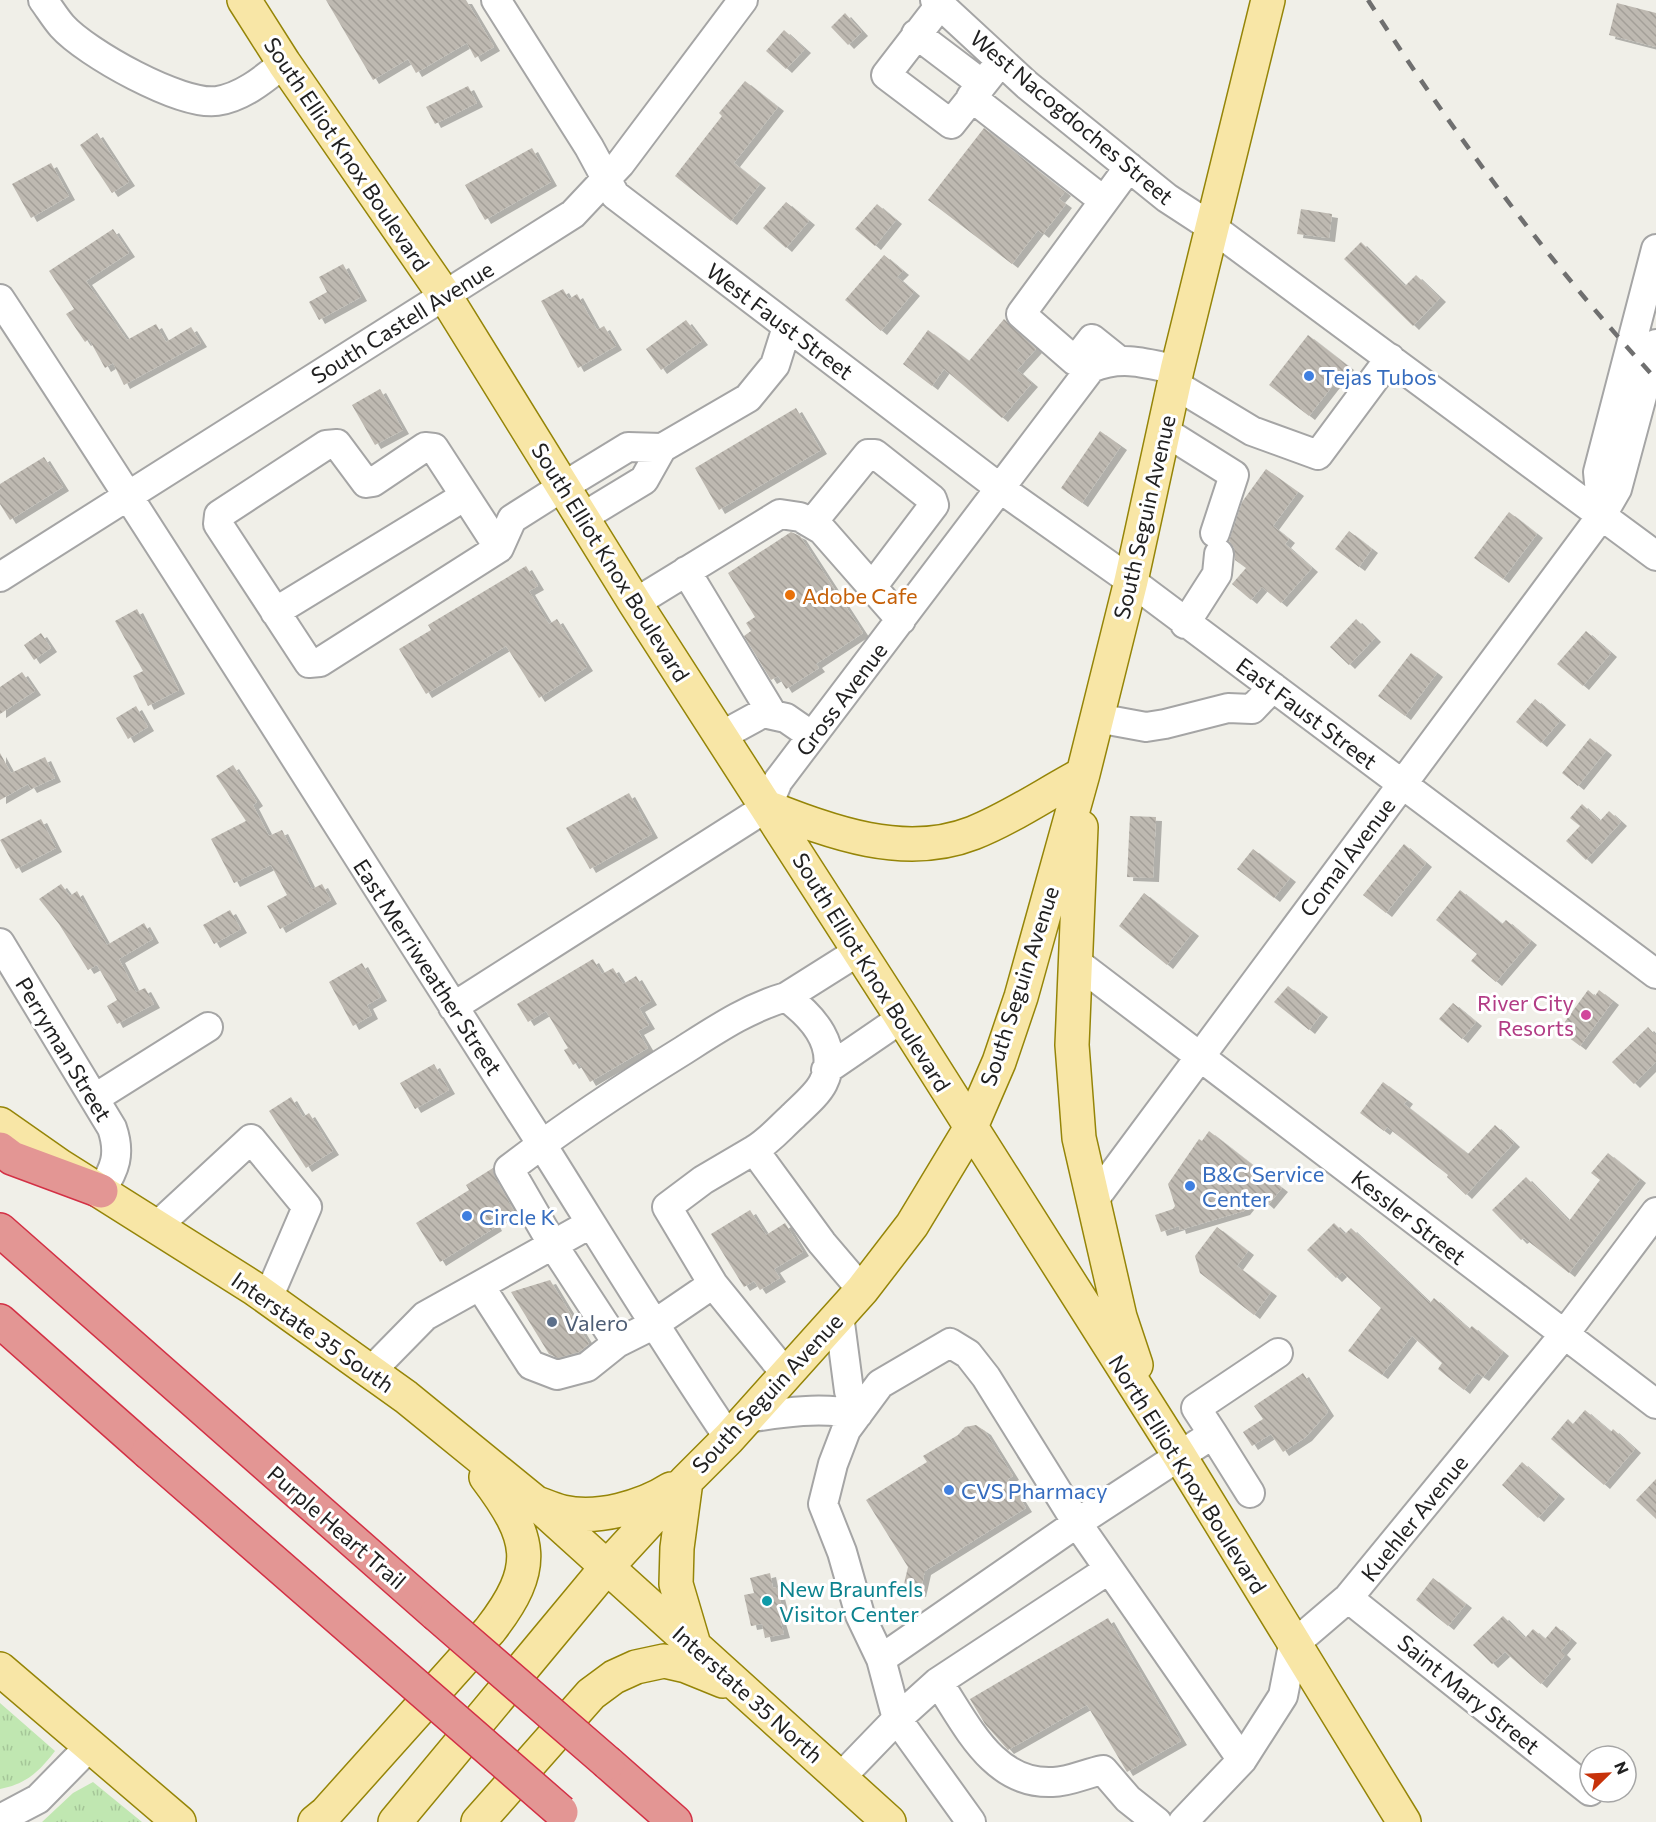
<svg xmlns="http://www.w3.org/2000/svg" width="1656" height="1822" viewBox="0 0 1656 1822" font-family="Commissioner,sans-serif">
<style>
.grass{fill:url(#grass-tufts)}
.building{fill:url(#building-back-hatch);filter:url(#shadow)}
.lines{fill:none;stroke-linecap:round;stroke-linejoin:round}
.minor-casing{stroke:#a5a5a5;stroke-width:32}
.major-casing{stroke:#958508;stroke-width:36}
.highway-casing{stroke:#d33045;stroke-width:36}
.minor{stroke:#fff;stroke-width:28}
.major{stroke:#f8e6a6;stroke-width:33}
.highway{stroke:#e39694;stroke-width:33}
.rail{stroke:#6f6f6f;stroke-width:4.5;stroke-dasharray:12 12;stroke-linecap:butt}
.highway-bridge-casing{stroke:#d33045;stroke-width:36;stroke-linecap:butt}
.highway-bridge{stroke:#e39694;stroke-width:33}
.shop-dot{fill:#3f7fe0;stroke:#fff;stroke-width:2}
.food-dot{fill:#e8710a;stroke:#fff;stroke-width:2}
.hotel-dot{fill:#d1479c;stroke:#fff;stroke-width:2}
.service-dot{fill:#5c6f8a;stroke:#fff;stroke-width:2}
.culture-dot{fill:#0f9aa8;stroke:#fff;stroke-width:2}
.labels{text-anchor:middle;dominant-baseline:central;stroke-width:6;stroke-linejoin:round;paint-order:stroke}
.street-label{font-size:22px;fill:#212121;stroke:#fff}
.shop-label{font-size:22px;fill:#366cbe;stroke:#fff;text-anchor:start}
.food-label{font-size:22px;fill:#c56008;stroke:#fff;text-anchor:start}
.hotel-label{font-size:22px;fill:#b23c85;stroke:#fff;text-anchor:end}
.service-label{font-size:22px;fill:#4e5e75;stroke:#fff;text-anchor:start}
.culture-label{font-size:22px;fill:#0d838f;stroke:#fff;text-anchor:start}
</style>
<defs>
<pattern id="grass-tufts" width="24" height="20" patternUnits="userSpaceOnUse" patternTransform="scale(1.5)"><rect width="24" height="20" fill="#c0e7b1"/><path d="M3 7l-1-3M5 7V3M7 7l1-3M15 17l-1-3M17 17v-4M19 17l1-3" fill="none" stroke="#a5c698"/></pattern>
<pattern id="building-back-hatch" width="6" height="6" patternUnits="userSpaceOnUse" patternTransform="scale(1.5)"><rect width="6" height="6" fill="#beb9b1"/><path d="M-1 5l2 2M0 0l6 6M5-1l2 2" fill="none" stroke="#a39f98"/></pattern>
<filter id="shadow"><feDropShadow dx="6" dy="4" stdDeviation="0" flood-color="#0004"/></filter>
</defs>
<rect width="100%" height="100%" fill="#f0efe8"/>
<path class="grass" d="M0 1703 55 1751C39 1772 26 1784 0 1789Z
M93 1782 142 1822H42L73 1793Z"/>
<path class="building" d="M326 0H466L494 47 475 58 467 43 416 73 408 59 373 80Z
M1617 3 1656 13V47L1609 35Z
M845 13 862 32 848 45 831 27Z
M784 30 805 49 786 69 766 51Z
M745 81 778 107 734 163 760 184 731 221 675 176 722 116 719 113Z
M468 86 477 103 435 124 426 107Z
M984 128 1065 192 1059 199 1066 204 1043 234 1038 230 1012 264 928 200Z
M97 133 129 182 112 193 80 145Z
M532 148 551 182 485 220 465 185Z
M51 163 69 196 31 218 12 184Z
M786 202 809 221 786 248 763 228Z
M877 204 896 220 875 246 855 229Z
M1301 209 1332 214 1329 238 1297 234Z
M113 229 129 253 86 281 127 340 156 324 166 342 191 327 201 343 124 385 113 363 105 368 89 339 85 342 66 314 74 309 49 271Z
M1361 242 1405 286 1416 275 1440 298 1413 326 1344 259Z
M884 255 903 271 897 277 914 292 881 331 845 300Z
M343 264 361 297 319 320 309 302 327 292 319 277Z
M563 289 569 299 577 294 597 330 604 326 616 346 578 368 541 301Z
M1004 319 1036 349 1017 370 1032 383 1002 418 944 369 932 386 903 364 928 330 969 361Z
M686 320 702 341 661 370 646 349Z
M1308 335 1348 366 1309 416 1269 385Z
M380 389 403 430 375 445 352 405Z
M796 408 821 450 719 510 695 468Z
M1100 431 1121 446 1082 503 1061 488Z
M44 457 63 487 10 520 0 504V484Z
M1266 469 1298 492 1273 526 1289 539 1285 544 1312 568 1281 603 1262 587 1251 600 1232 584 1246 568 1235 560 1234 548 1229 541 1242 502Z
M1509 512 1537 534 1503 579 1474 558Z
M1349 531 1372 549 1359 567 1335 549Z
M791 532 800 536 863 633 816 664 819 668 786 689 778 676 771 680 744 636 751 631 746 623 755 617 728 573Z
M526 566 538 586 529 591 549 624 557 619 587 667 539 698 506 646 426 694 399 649 431 630 428 625Z
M137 609 179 690 148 706 133 676 143 671 115 621Z
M1356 619 1375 638 1349 665 1330 647Z
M1586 631 1611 653 1583 686 1557 664Z
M41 633 51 648 34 660 24 645Z
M1411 653 1437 673 1405 716 1378 696Z
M22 672 35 691 0 714V687Z
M1535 699 1560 721 1541 743 1516 722Z
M136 706 148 727 128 739 116 718Z
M1590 738 1606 751 1578 786 1562 773Z
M0 753 11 773 45 757 55 778 31 789 28 784 0 800Z
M233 765 257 802 253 805 269 836 282 830 312 889 322 884 331 900 280 929 267 906 287 895 271 865 234 883 211 839 246 821 216 776Z
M629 793 652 834 590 869 566 828Z
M1582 804 1600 821 1609 811 1621 822 1586 860 1566 841 1580 826 1570 818Z
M1130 816 1156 817 1153 878 1127 877Z
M41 819 56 848 16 869 0 840Z
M1404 844 1426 863 1386 913 1363 895Z
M1253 849 1290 878 1274 898 1237 869Z
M61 884 70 896 77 891 107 945 144 923 153 939 119 959 136 992 145 988 154 1004 117 1024 107 1006 117 1000 97 965 88 970 59 924 39 899Z
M1460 890 1502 924 1506 920 1531 941 1496 982 1471 961 1477 954 1436 920Z
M1144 893 1193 932 1167 965 1119 926Z
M230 910 241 929 214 944 203 925Z
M593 959 602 974 613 968 623 984 636 976 651 1001 639 1008 649 1025 638 1031 648 1048 590 1082 578 1062 573 1065 564 1050 568 1048 546 1011 528 1022 517 1004Z
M362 963 381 997 367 1005 372 1015 353 1026 329 982Z
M1288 986 1322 1013 1309 1030 1274 1002Z
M1588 990 1595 996 1599 990 1613 1001 1580 1046 1559 1030Z
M1453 1003 1476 1022 1462 1039 1439 1019Z
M1648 1027 1656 1036V1062L1634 1084 1612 1062Z
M434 1064 449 1090 415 1109 400 1083Z
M1383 1082 1407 1100 1404 1104 1468 1154 1495 1125 1514 1143 1466 1195 1447 1177 1448 1175 1387 1127 1384 1131 1360 1113Z
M291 1097 303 1117 309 1113 333 1151 306 1168 269 1111Z
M1209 1131 1282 1188 1268 1205 1257 1195 1244 1211 1180 1230 1179 1226 1161 1232 1155 1215 1173 1209 1175 1206 1168 1184 1199 1139 1202 1141Z
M1608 1153 1640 1179 1569 1273 1524 1238 1521 1240 1492 1210 1526 1177 1569 1221 1600 1180 1591 1173Z
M493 1168 495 1177 514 1211 494 1223 496 1227 440 1262 416 1223 469 1190 466 1185Z
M750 1210 766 1235 785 1223 803 1252 774 1269 780 1278 760 1290 754 1281 744 1287 711 1234Z
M1334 1223 1345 1234 1351 1228 1430 1303 1434 1298 1469 1329 1472 1326 1503 1352 1483 1377 1477 1373 1464 1390 1438 1369 1442 1363 1412 1336 1382 1375 1348 1351 1381 1308 1342 1272 1336 1278 1307 1250Z
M1217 1227 1248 1251 1237 1266 1271 1292 1254 1315 1200 1273 1195 1256Z
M550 1280 589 1344 579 1352 558 1358 549 1354 511 1292Z
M1303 1373 1328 1412 1306 1437 1283 1452 1271 1434 1252 1446 1243 1432 1263 1419 1254 1406Z
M1585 1410 1611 1432 1613 1429 1635 1449 1604 1485 1551 1439 1568 1419 1573 1424Z
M976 1425 985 1431 1013 1476 1008 1479 1026 1508 925 1571 920 1593 903 1588 908 1567 866 1500 927 1462 923 1456 958 1435 965 1427Z
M1522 1462 1559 1495 1538 1518 1502 1485Z
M1656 1479V1519L1636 1500Z
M770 1573 773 1588 777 1587 785 1619 780 1620 784 1634 765 1638 762 1624 751 1626 744 1595 754 1593 750 1578Z
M1433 1578 1466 1604 1448 1626 1416 1600Z
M1503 1616 1525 1638 1533 1629 1545 1639 1556 1626 1571 1639 1561 1651 1565 1655 1541 1684 1505 1652 1492 1664 1473 1645Z
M1108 1618 1181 1741 1127 1772 1087 1705 1008 1750 985 1724 970 1699Z"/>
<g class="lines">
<g class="minor-casing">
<path id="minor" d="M43 0C49 8 55 18 62 26 86 53 181 106 217 101 243 97 264 79 284 63
M496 0 589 147 615 195 1001 489 1131 581 1656 974
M935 0 1027 85 1167 198 1213 228 1656 556
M940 5 886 75 951 124 1001 61
M916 34 982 84
M971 97 1104 201
M0 299C183 577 359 860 539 1140 602 1240 663 1341 729 1438
M1117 359 1092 339 1075 361 1021 314 1129 167
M1174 384 1252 431 1318 455 1390 358
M1164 431 1234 475 1215 533
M1602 515 1598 472 1656 249
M583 517 644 480 662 448 748 398 775 365 787 327
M812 523 868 454H875L932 499 934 505 872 587
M499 548 434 448 425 447 373 482 366 483 337 444 326 445 219 515 218 524 309 663 320 662 499 548 512 519 564 486 628 447 662 448
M686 571 773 715
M0 577 573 214 620 164 743 0
M635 603 780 514 800 517 822 530 901 620
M275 612 465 496
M1185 624 1217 574 1219 554
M1097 718 1146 727 1165 724 1228 708 1252 709 1273 687
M721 736 763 713 786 718 812 736
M0 943 112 1128C121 1154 115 1169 101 1191
M1077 963 1656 1404
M786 997 859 951
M453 1007 767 807 778 781 1091 368C1121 355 1146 363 1177 370
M826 1070 902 1018
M95 1098 208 1027
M754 1150 703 1180 667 1207 713 1284 786 1374
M1093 1201 1602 515 1617 489 1656 344
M156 1227 251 1139 307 1207 268 1298
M713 1284 653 1325 617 1343 553 1245 509 1169C565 1126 624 1087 684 1050 717 1029 748 1008 786 997 812 1016 841 1047 823 1083 817 1095 802 1107 792 1117 779 1129 769 1141 754 1150L822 1243 862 1290
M480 1286 531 1365 557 1375 587 1367 617 1343
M839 1315 849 1391 858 1414
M371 1371 425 1316 590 1224
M747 1418C786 1412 819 1407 858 1414
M1213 1434 1250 1493
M1348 1598 1590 1791
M881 1659 1077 1523 1242 1760
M938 1682C967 1725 993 1785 1053 1782 1069 1782 1087 1773 1103 1770L1128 1799 1157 1822
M841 1777 897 1719 938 1682 1108 1570
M0 1819 38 1799 90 1746
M971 1822 897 1719 881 1659 860 1615 842 1552 823 1504 833 1464 846 1430 880 1384 950 1343 968 1354 986 1377 1077 1523 1213 1434 1196 1408 1278 1353
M1183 1822 1242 1760 1283 1696 1293 1645 1348 1598 1563 1336 1656 1212"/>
</g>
<g class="major-casing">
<path id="major" d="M244 0 284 63 445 296 635 603 902 1018 1179 1455 1404 1822
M767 807C831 832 904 860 973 833 1011 818 1047 793 1083 774
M1081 827 1072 1045 1079 1138 1120 1317 1136 1365
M0 1124 60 1166 255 1289 406 1397 535 1502 889 1822
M686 1481 677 1548 676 1584 694 1645
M537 1503C545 1506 554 1510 563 1512 597 1520 643 1507 671 1489
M0 1669 179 1822
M315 1822 326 1813 490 1630C539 1567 532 1538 486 1477
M395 1822 606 1568 686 1481 729 1438 862 1290 912 1225 970 1129 999 1062 1021 997 1083 774 1131 581 1177 370 1268 0
M478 1822 591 1694 614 1677 636 1667 664 1661 686 1666 723 1681"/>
</g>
<g class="highway-casing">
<path id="highway" d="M0 1149 12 1158 101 1191
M0 1230 436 1614
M0 1321 148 1452
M608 1763 675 1822"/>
</g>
<use href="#minor" class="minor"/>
<use href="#major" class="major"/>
<use href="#highway" class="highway"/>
<path class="rail" d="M1368 0C1453 133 1549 263 1656 379"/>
<g class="highway-bridge-casing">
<path id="highway-bridge" d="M148 1452 561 1812
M436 1614 608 1763"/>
</g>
<use href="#highway-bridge" class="highway-bridge"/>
</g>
<g class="shop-dot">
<circle cx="1309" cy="376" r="6"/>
<circle cx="1190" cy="1186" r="6"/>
<circle cx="467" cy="1216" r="6"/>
<circle cx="949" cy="1490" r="6"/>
</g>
<circle class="food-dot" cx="790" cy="595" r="6"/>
<circle class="hotel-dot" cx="1586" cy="1015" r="6"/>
<circle class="service-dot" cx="552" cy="1322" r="6"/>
<circle class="culture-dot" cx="767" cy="1601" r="6"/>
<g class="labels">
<g class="street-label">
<text transform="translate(1072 117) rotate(40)">West Nacogdoches Street</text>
<text transform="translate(347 154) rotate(56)">South Elliot Knox Boulevard</text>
<text transform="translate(780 321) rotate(37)">West Faust Street</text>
<text transform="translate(402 322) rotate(-32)">South Castell Avenue</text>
<text transform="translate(1144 517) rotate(-77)">South Seguin Avenue</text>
<text transform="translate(611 562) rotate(58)">South Elliot Knox Boulevard</text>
<text transform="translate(841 699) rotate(-53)">Gross Avenue</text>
<text transform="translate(1307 713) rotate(37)">East Faust Street</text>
<text transform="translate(1347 857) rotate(-53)">Comal Avenue</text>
<text transform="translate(428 967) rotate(57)">East Merriweather Street</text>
<text transform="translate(872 972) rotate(58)">South Elliot Knox Boulevard</text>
<text transform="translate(1019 986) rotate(-72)">South Seguin Avenue</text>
<text transform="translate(64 1049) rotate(59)">Perryman Street</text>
<text transform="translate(1409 1217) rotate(38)">Kessler Street</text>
<text transform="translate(313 1332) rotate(35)">Interstate 35 South</text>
<text transform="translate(767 1393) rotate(-47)">South Seguin Avenue</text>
<text transform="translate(1188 1474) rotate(58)">North Elliot Knox Boulevard</text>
<text transform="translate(1414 1518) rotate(-51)">Kuehler Avenue</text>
<text transform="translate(337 1527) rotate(41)">Purple Heart Trail</text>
<text transform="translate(748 1694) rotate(42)">Interstate 35 North</text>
<text transform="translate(1469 1694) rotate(39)">Saint Mary Street</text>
</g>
<g class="shop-label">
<text x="1321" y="376">Tejas Tubos</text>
<text x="1202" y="1173">B&amp;C Service<tspan x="1202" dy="25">Center</tspan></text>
<text x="479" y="1216">Circle K</text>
<text x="961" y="1490">CVS Pharmacy</text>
</g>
<g class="food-label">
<text x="802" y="595">Adobe Cafe</text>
</g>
<g class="hotel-label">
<text x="1574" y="1002">River City<tspan x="1574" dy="25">Resorts</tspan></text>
</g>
<g class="service-label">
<text x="564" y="1322">Valero</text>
</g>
<g class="culture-label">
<text x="779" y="1588">New Braunfels<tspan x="779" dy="25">Visitor Center</tspan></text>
</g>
</g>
<g transform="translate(1608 1774) rotate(66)"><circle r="28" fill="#ffffff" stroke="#a6a6a6" stroke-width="1.5"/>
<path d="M0-4.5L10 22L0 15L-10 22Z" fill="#c7320a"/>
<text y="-9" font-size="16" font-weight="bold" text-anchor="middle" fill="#212121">N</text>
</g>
</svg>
